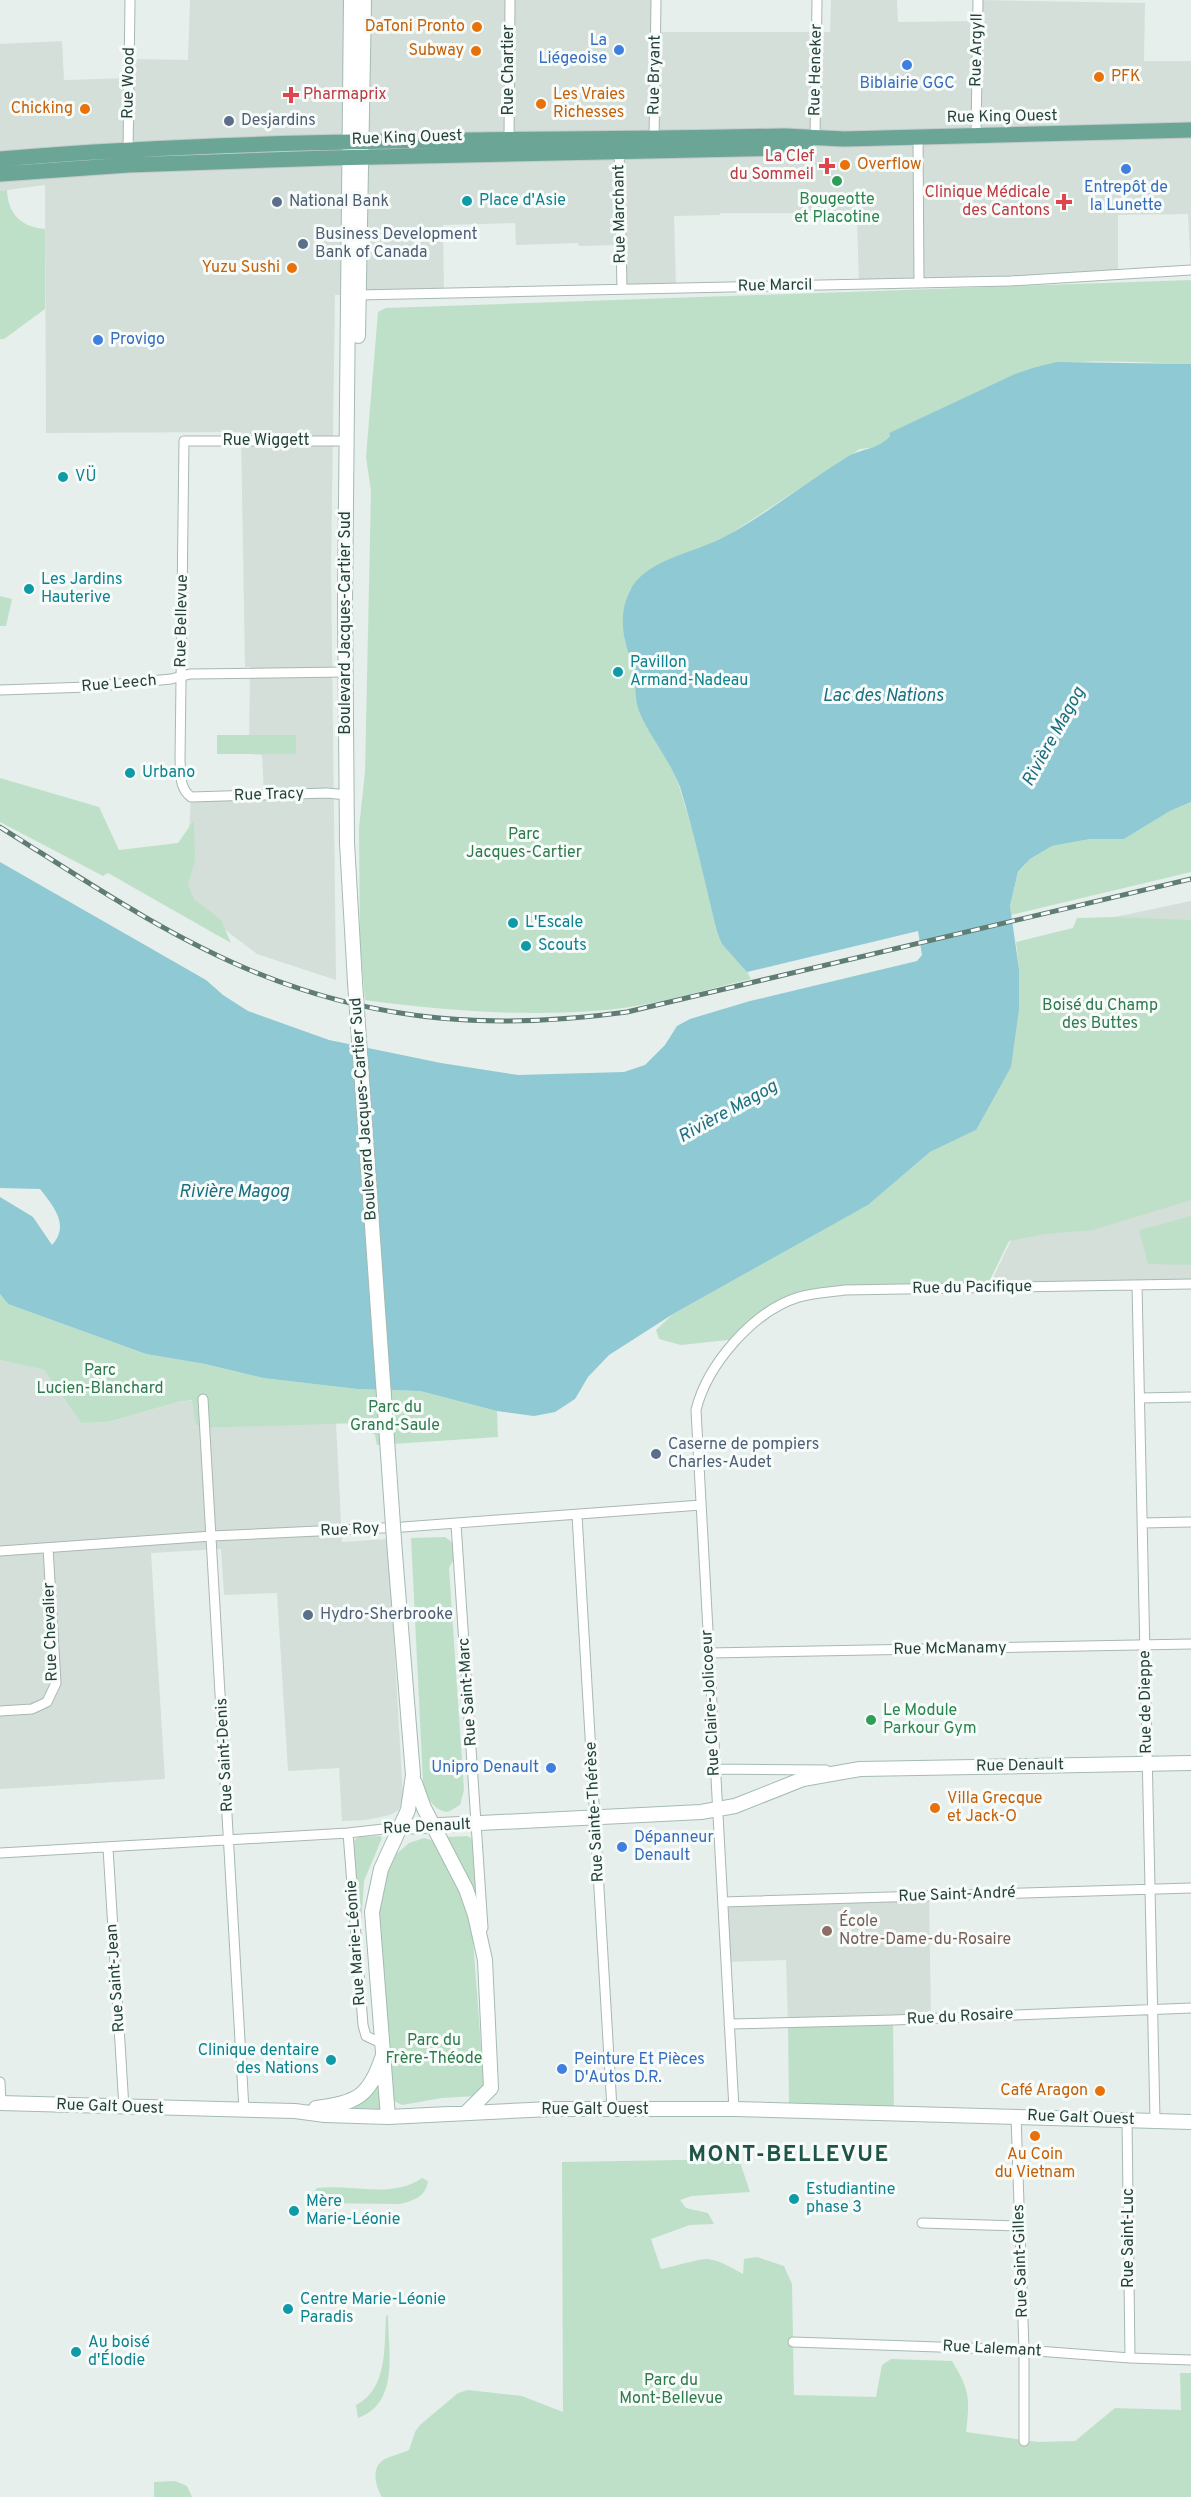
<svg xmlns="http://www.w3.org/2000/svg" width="1191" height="2497" viewBox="0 0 1191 2497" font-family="Overpass,sans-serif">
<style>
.built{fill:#d4dfda}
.green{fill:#bfe0c8}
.water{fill:#8ec9d4}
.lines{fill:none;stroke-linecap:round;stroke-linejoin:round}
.street-casing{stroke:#a8b8b2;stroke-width:11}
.secondary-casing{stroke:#a4bbb3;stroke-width:16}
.primary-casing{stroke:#c2cac8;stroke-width:17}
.street{stroke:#fff;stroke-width:9}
.secondary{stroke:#fff;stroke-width:14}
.primary{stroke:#6aa596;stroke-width:15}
.rail-casing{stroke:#5f7d75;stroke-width:5}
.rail{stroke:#f7fbf9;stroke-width:3;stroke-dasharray:9;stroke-linecap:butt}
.secondary-bridge-casing{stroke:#a4bbb3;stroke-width:16;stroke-linecap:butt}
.secondary-bridge{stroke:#fff;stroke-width:14}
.food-dot{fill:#e8710a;stroke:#f7fbf9;stroke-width:2}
.shop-dot{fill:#3f7fe0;stroke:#f7fbf9;stroke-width:2}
.health-dot{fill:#e0444e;stroke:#f7fbf9;stroke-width:2}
.service-dot{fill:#5c6f8a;stroke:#f7fbf9;stroke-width:2}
.leisure-dot{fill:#2e9e5b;stroke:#f7fbf9;stroke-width:2}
.culture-dot{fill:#0f9aa8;stroke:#f7fbf9;stroke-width:2}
.education-dot{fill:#8d6e63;stroke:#f7fbf9;stroke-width:2}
.labels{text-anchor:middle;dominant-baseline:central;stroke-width:6;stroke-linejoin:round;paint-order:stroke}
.food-label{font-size:16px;fill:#c56008;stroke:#f7fbf9;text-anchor:end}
.shop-label{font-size:16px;fill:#366cbe;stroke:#f7fbf9;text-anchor:start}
.street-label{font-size:16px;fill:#24423a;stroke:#f7fbf9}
.health-label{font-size:16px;fill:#be3a42;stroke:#f7fbf9;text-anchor:end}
.service-label{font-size:16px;fill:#4e5e75;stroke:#f7fbf9;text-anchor:start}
.leisure-label{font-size:16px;fill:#27864d;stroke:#f7fbf9}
.culture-label{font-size:16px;fill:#0d838f;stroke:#f7fbf9;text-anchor:start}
.park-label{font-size:16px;fill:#2d7a4b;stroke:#f7fbf9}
.education-label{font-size:16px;fill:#785e54;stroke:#f7fbf9;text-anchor:start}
.water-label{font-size:18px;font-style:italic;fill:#1c6f80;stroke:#f7fbf9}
.district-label{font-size:22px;font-weight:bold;letter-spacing:1.5px;fill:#1f5548;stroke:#f7fbf9}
</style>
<rect width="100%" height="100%" fill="#e6efeb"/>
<path class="built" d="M190 0H656V32H830L831 0H897L898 22 978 21V0L1145 3 1144 61H1191V270L1188 214 1118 215V274L859 284 857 220 818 221 817 213H720V215L674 216 676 288 622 289 620 245 579 246 578 243 516 245 515 223 443 225 444 294 335 295 331 567 336 980 257 954 190 903 186 885 191 797 264 796 262 755 249 754 250 667H245L241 432 46 433 45 185 0 191V44L62 41 64 80 129 78V59L188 60Z
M1191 901V991L1115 917Z
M1191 1094V1284L989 1286 1081 1096Z
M0 1360 44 1370 81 1423 110 1422 178 1402 203 1399 205 1428 336 1422 342 1542 388 1539 403 1796 399 1810 390 1815 366 1820 342 1821 339 1768 288 1771 277 1593 224 1595 221 1549 151 1553 165 1779 0 1789Z
M929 1896 931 2018 788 2022 786 1960 726 1962 723 1902Z"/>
<path class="green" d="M7 190C8 214 21 227 45 229V309L4 339H0V191Z
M1191 280V364C1138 363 1083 357 1031 368L889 433 890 436C881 447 874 448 860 449L727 536 699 550 674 558 630 589 626 599 623 628 625 642 634 669 636 701 653 738 675 773 694 835 717 933C725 951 743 961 751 979 704 990 656 1005 607 1010 527 1017 444 1011 365 1000L360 944 359 828 365 772 371 491 366 457 378 312 386 308Z
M0 596 12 599 6 626H0Z
M217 735H296V754H217Z
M0 778 99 807 119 850 178 843 194 820 195 860 188 885 194 899 221 920 231 943 108 873 103 876 0 822Z
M1191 802V872L1011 915 1010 906 1018 873 1030 859 1052 846 1090 839H1124L1170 811Z
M1115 917 1191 920V1200L1093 1230 1045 1234 1009 1241 986 1288 845 1290 781 1305 737 1339 681 1345 659 1339 656 1330 673 1314 868 1205 930 1152 976 1130 1019 1009V969L1016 942 1073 928 1077 918Z
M1191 1216V1265L1148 1264 1139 1230Z
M0 1294 8 1304 146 1354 205 1364 263 1378 357 1389 420 1391 497 1411 498 1437 377 1445 375 1435 356 1423 205 1428 204 1425H196L192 1400 178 1402 109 1422 81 1423 44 1370 0 1360Z
M445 1537 452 1542 454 1559 449 1568 464 1790 460 1805 448 1812C432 1810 426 1796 423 1781L411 1538Z
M380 1836 382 1838 364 1881 360 1943 354 1841 358 1837Z
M467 1836 471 1838 473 1843 476 1903 446 1837Z
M424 1838 435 1841 450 1865 472 1926 484 2087 476 2096 442 2098 402 2105 394 2101 391 2097 378 1914 385 1875 394 1856 409 1843Z
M893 2020 894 2113 789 2110 788 2022Z
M382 2076 384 2109 348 2108 368 2098Z
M739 2159 750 2192 692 2196 680 2200 686 2208 708 2213 714 2224 690 2225 651 2239 661 2269C672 2267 701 2258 708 2259 721 2261 732 2268 743 2274L744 2259 757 2257 784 2266 792 2284 794 2395 876 2397 882 2365 891 2359 952 2361C970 2390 970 2399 966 2432L1038 2442 1075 2441 1115 2408 1181 2410 1180 2373H1191V2497H382C376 2488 371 2469 382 2461 388 2456 401 2454 409 2450L415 2432 420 2425 458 2393 468 2390 522 2396 563 2412 562 2162Z
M422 2178 428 2181C426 2197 413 2201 399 2204L311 2203 309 2198 317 2188C351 2184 392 2199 422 2178Z
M388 2315C388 2351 400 2403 358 2418L356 2405C388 2389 384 2346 386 2316Z
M175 2481 187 2486 192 2497H154V2482Z"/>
<path class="water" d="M1057 362 1191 364V802L1170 811 1124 839H1090L1052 846 1030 859 1018 872 1010 906 1019 969V1009L1011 1067 976 1130 930 1152 868 1205 673 1314 609 1355 588 1377 575 1399 555 1412 534 1416 497 1411 420 1391 357 1389 263 1378 205 1364 146 1354 8 1304 0 1294V1197L33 1217 52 1245C70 1225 54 1207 40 1189L0 1188V862L206 980 223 995 248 1011 329 1040 441 1063 518 1075 624 1072 645 1065 665 1045 677 1026 690 1019 750 1001 917 961 922 955 918 931 747 972 722 944 717 932C705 884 695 835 680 787 670 760 650 738 639 711 634 698 636 685 634 671 632 661 627 651 625 641 620 619 623 593 640 577 663 556 699 551 726 536 768 513 807 482 847 457 862 448 878 450 890 436L889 433 1015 374 1032 368Z"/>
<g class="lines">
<g class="street-casing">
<path id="street" d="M976 136 978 0
M918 138 919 283
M815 139 817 0
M509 140 510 0
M654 142 656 0
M619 148 622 289
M128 154 130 0
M358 295 1010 281 1191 270
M0 690 88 687 171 679 190 674 346 672
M347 795 327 793 191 797C179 788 181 774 180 760L184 441H347
M1137 1285 1155 2120
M1140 1398 1191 1397
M203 1399 244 2110
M577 1515 612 2109
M1142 1523 1191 1522
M456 1524 483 1928
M0 1551 212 1536 403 1527 701 1505
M708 1653 1191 1644
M0 1711 32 1709 47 1702 56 1683 48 1548
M715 1769 826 1770
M348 1833 363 2025 366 2036 381 2043
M108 1848 124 2108
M0 1853 348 1833 401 1827
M723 1902 1191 1888
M729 2024 893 2020 1191 2008
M0 2082 1 2103
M734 2109 696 1410C707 1365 753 1311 799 1297 813 1293 830 1292 845 1290L1191 1284
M1016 2116 1024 2350V2441
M1127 2119 1130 2358
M922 2223 1019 2226
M793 2342 1024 2350 1130 2358 1191 2360"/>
</g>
<g class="secondary-casing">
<path id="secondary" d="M351 0 345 603 347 843 355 982
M358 336 364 0
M415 1783 424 1808 466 1889 475 1915 485 1960 491 2088 466 2113
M401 1827 701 1812 735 1806 803 1779 860 1769 1191 1763
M0 2103 295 2111 325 2115 388 2117 551 2109H734L1191 2122
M316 2108C356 2103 369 2097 382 2058
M388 2117 372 1912 381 1869 408 1810 413 1775 395 1554"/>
</g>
<g class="primary-casing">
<path id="primary" d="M0 159C242 138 486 141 728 137L785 136 844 139 1191 130
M0 174 128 165 329 158 784 148 806 142"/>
</g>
<use href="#street" class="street"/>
<use href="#secondary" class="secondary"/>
<use href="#primary" class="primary"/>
<g class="rail-casing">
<path id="rail" d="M0 827C83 879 166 936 257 973 380 1023 497 1030 627 1012L1191 879"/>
</g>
<use href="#rail" class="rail"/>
<g class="secondary-bridge-casing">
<path id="secondary-bridge" d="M355 982 395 1554"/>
</g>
<use href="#secondary-bridge" class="secondary-bridge"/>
</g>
<g class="food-dot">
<circle cx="477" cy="27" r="6"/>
<circle cx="476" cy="51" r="6"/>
<circle cx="1099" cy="77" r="6"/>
<circle cx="541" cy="104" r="6"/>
<circle cx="85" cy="109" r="6"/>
<circle cx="845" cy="165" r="6"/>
<circle cx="292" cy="268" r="6"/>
<circle cx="935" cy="1808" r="6"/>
<circle cx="1100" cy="2091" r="6"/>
<circle cx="1035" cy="2136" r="6"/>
</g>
<g class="shop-dot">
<circle cx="619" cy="50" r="6"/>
<circle cx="907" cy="65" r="6"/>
<circle cx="1126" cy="169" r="6"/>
<circle cx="98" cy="340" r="6"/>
<circle cx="551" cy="1768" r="6"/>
<circle cx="622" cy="1847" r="6"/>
<circle cx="562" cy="2069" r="6"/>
</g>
<g class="health-dot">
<path d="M288 86h6v6h6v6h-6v6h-6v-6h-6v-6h6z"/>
<path d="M824 157h6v6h6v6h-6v6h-6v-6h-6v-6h6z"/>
<path d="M1061 193h6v6h6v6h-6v6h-6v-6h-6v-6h6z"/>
</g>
<g class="service-dot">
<circle cx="229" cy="121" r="6"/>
<circle cx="277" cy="202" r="6"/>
<circle cx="303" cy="244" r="6"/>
<circle cx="656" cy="1454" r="6"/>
<circle cx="308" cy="1615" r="6"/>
</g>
<g class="leisure-dot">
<circle cx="837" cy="181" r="6"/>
<circle cx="871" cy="1720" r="6"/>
</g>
<g class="culture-dot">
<circle cx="467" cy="201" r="6"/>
<circle cx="63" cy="477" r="6"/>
<circle cx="29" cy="589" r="6"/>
<circle cx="618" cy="672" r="6"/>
<circle cx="130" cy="773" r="6"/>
<circle cx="513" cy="923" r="6"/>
<circle cx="526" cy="946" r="6"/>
<circle cx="331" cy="2060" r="6"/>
<circle cx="794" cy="2199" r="6"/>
<circle cx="294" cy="2211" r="6"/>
<circle cx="288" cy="2309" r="6"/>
<circle cx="76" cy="2352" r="6"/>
</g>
<circle class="education-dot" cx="827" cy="1931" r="6"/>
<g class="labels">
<g class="food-label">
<text x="465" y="27">DaToni Pronto</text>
<text x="464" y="51">Subway</text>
<text x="1111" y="77" text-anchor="start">PFK</text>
<text x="553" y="95" text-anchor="start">Les Vraies<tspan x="553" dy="18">Richesses</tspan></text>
<text x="73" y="109">Chicking</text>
<text x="857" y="165" text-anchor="start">Overflow</text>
<text x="280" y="268">Yuzu Sushi</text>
<text x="947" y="1799" text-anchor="start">Villa Grecque<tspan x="947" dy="18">et Jack-O</tspan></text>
<text x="1088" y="2091">Café Aragon</text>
<text x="1035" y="2155" text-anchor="middle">Au Coin<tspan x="1035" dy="18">du Vietnam</tspan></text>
</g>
<g class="shop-label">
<text x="607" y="41" text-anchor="end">La<tspan x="607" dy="18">Liégeoise</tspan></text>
<text x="907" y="84" text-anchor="middle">Biblairie GGC</text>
<text x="1126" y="188" text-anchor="middle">Entrepôt de<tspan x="1126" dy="18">la Lunette</tspan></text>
<text x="110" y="340">Provigo</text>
<text x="539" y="1768" text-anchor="end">Unipro Denault</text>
<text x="634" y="1838">Dépanneur<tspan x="634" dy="18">Denault</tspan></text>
<text x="574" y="2060">Peinture Et Pièces<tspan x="574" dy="18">D'Autos D.R.</tspan></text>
</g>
<g class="street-label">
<text transform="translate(977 50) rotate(-89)">Rue Argyll</text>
<text transform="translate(509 70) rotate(-90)">Rue Chartier</text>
<text transform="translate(816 70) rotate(-89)">Rue Heneker</text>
<text transform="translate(655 75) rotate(-89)">Rue Bryant</text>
<text transform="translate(129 83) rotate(-89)">Rue Wood</text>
<text transform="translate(1002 117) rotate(-1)">Rue King Ouest</text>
<text transform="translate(407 138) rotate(-2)">Rue King Ouest</text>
<text transform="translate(620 214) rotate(-91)">Rue Marchant</text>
<text transform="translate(775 286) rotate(-1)">Rue Marcil</text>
<text x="266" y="441">Rue Wiggett</text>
<text transform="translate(182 621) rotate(-89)">Rue Bellevue</text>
<text transform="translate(346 623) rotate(-90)">Boulevard Jacques-Cartier Sud</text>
<text transform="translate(119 684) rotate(-5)">Rue Leech</text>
<text transform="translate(269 795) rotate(-2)">Rue Tracy</text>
<text transform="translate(364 1109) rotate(-94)">Boulevard Jacques-Cartier Sud</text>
<text transform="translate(972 1288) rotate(-1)">Rue du Pacifique</text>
<text transform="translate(350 1530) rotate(-3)">Rue Roy</text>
<text transform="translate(51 1632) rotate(-92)">Rue Chevalier</text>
<text transform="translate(950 1649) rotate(-1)">Rue McManamy</text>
<text transform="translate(468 1692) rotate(-94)">Rue Saint-Marc</text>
<text transform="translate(1146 1702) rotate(-91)">Rue de Dieppe</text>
<text transform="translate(711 1703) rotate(-93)">Rue Claire-Jolicoeur</text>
<text transform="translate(225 1755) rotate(-93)">Rue Saint-Denis</text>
<text transform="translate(1020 1766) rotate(-1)">Rue Denault</text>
<text transform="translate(595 1812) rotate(-93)">Rue Sainte-Thérèse</text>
<text transform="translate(427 1827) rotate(-3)">Rue Denault</text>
<text transform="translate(957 1895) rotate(-2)">Rue Saint-André</text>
<text transform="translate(356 1943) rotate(-94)">Rue Marie-Léonie</text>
<text transform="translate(116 1978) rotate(-94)">Rue Saint-Jean</text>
<text transform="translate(960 2017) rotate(-3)">Rue du Rosaire</text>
<text transform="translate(110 2107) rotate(2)">Rue Galt Ouest</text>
<text x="595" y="2110">Rue Galt Ouest</text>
<text transform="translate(1081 2118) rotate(2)">Rue Galt Ouest</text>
<text transform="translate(1129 2238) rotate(-90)">Rue Saint-Luc</text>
<text transform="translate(1021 2261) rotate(-92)">Rue Saint-Gilles</text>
<text transform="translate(992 2349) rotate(3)">Rue Lalemant</text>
</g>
<g class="health-label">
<text x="303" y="95" text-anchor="start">Pharmaprix</text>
<text x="814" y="157">La Clef<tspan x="814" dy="18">du Sommeil</tspan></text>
<text x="1050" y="193">Clinique Médicale<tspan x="1050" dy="18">des Cantons</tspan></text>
</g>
<g class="service-label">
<text x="241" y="121">Desjardins</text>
<text x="289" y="202">National Bank</text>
<text x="315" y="235">Business Development<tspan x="315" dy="18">Bank of Canada</tspan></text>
<text x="668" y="1445">Caserne de pompiers<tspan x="668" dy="18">Charles-Audet</tspan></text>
<text x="320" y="1615">Hydro-Sherbrooke</text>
</g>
<g class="leisure-label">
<text x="837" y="200">Bougeotte<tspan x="837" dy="18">et Placotine</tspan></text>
<text x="883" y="1711" text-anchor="start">Le Module<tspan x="883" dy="18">Parkour Gym</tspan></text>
</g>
<g class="culture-label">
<text x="479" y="201">Place d'Asie</text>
<text x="75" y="477">VÜ</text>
<text x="41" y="580">Les Jardins<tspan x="41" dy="18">Hauterive</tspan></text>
<text x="630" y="663">Pavillon<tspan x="630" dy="18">Armand-Nadeau</tspan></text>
<text x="142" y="773">Urbano</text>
<text x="525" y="923">L'Escale</text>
<text x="538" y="946">Scouts</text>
<text x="319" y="2051" text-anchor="end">Clinique dentaire<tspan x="319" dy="18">des Nations</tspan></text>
<text x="806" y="2190">Estudiantine<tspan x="806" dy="18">phase 3</tspan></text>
<text x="306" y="2202">Mère<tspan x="306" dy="18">Marie-Léonie</tspan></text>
<text x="300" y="2300">Centre Marie-Léonie<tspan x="300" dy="18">Paradis</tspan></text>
<text x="88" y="2343">Au boisé<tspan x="88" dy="18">d'Élodie</tspan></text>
</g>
<g class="park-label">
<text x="524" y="835">Parc<tspan x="524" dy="18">Jacques-Cartier</tspan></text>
<text x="1100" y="1006">Boisé du Champ<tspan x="1100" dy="18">des Buttes</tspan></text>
<text x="100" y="1371">Parc<tspan x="100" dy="18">Lucien-Blanchard</tspan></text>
<text x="395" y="1408">Parc du<tspan x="395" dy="18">Grand-Saule</tspan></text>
<text x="434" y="2041">Parc du<tspan x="434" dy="18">Frère-Théode</tspan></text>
<text x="671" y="2381">Parc du<tspan x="671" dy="18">Mont-Bellevue</tspan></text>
</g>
<g class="education-label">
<text x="839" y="1922">École<tspan x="839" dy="18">Notre-Dame-du-Rosaire</tspan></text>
</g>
<g class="water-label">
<text x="883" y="696">Lac des Nations</text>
<text transform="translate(1054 737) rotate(-61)">Rivière Magog</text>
<text transform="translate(728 1112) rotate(-29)">Rivière Magog</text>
<text x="234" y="1192">Rivière Magog</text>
</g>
<g class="district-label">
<text x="789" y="2155">MONT-BELLEVUE</text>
</g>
</g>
</svg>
